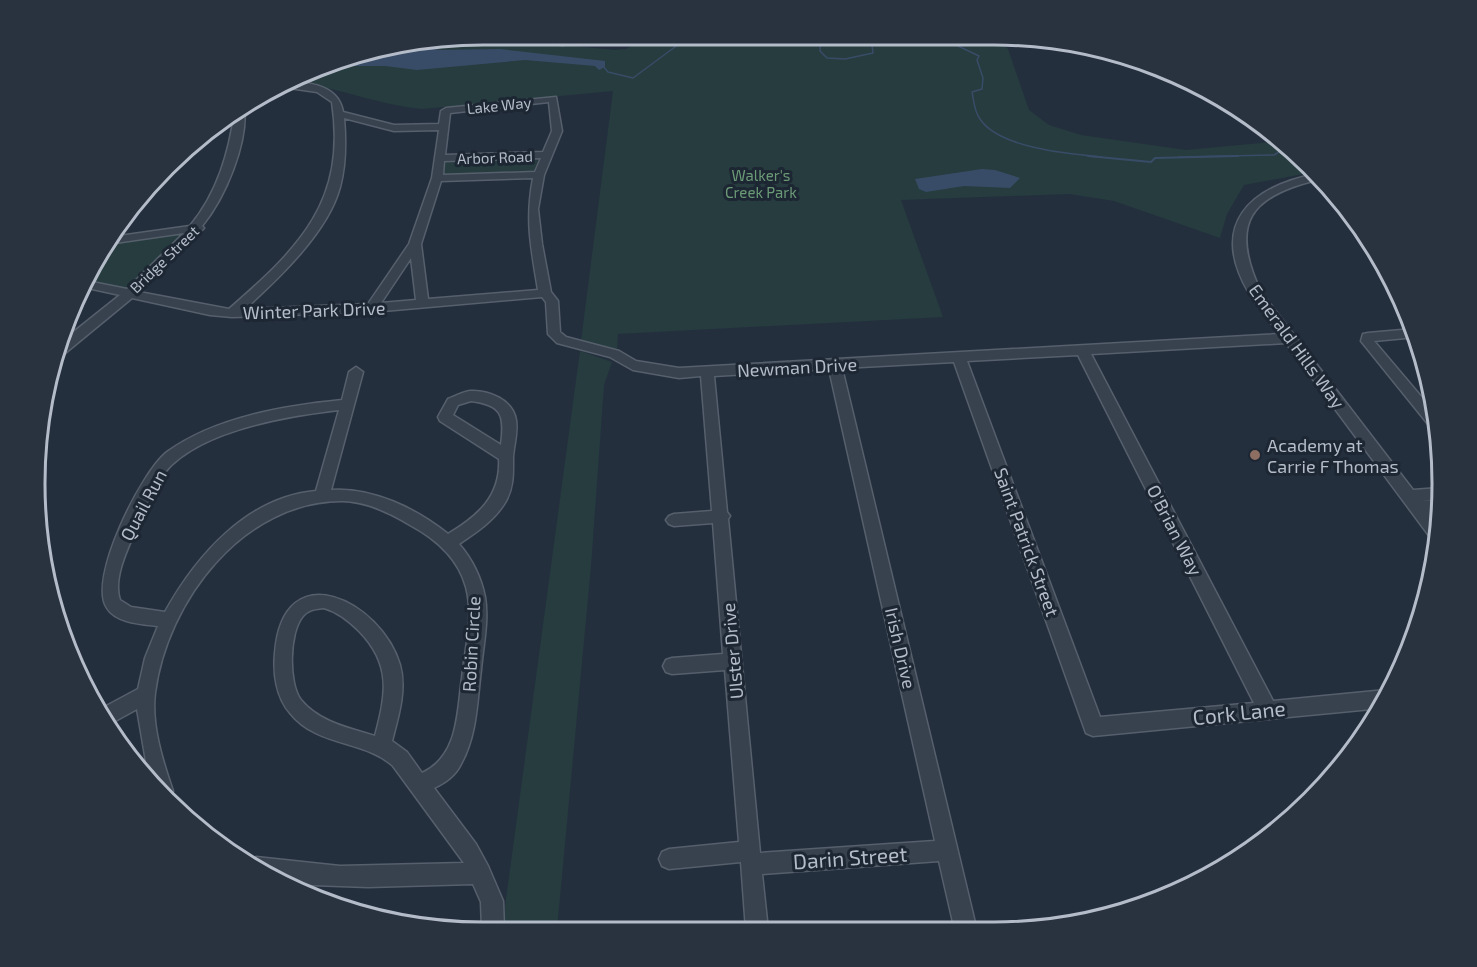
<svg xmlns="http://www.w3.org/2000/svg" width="1477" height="967" viewBox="0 0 1477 967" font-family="'Exo 2',sans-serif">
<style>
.green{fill:#263c3f}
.water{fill:#394c67}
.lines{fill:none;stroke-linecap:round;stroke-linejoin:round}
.stream-far1{stroke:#394c67;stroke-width:1.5}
.stream{stroke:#394c67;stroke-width:2}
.minor-casing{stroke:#565f6c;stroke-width:3}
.minor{fill:#38414e;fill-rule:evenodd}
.education-dot{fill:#8d6e63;stroke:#1d2633;stroke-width:2}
.labels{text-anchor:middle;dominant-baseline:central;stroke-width:6;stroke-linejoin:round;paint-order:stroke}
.far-street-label{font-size:15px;fill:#b4bcc9;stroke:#1d2633}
.far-park-label{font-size:15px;fill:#6b9a76;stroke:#1d2633}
.street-label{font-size:18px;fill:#b4bcc9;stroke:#1d2633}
.poi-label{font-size:18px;fill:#b4bcc9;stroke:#1d2633;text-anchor:start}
.near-street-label{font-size:21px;fill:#b4bcc9;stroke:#1d2633}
.rim{fill:none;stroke:#b4bcc9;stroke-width:3}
</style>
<rect width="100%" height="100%" fill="#242f3e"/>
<path class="green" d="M477 36 615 50 626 49 640 41 641 36 998 38 1008 49 1029 110 1049 125 1081 135 1186 150 1282 141 1314 172 1244 185 1227 214 1220 238 1114 201 1069 194 901 200 943 317 618 334 617 349 581 341 613 91 422 109C376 105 335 85 289 83L340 58Z
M535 158 538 160 533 174 441 176 444 161Z
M180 233 184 234 174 248 127 289 86 282 108 244Z
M580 351 612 362 604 385 591 566 557 929H502Z"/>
<path class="water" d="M412 46 441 50 500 49 605 61V67L599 70 595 66 525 60 417 70 385 66H324L340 58Z
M982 169 995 170 1020 178 1010 188 964 186 926 192 919 189 915 179Z"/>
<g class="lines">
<path class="stream-far1" d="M821 37 820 51 827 58 845 59 873 53 871 37
M925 38 956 45 979 56 977 60 983 78 982 89 972 92C974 101 974 111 980 119 999 148 1069 154 1102 157
M603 66 608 72 633 78 683 41 710 36
M1179 157 1274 155 1289 146"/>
<path class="stream" d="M1088 156 1151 162 1155 158 1238 156"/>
<g class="minor-casing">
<path id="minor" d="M482 35 563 39 572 35H580L577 41 563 45 486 37Z
M292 82C314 83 339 87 343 112L394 125 439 124 441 111 446 108 556 97 562 131 544 175 538 209 542 244 551 292 558 301 560 332 566 337 619 351 636 361 679 368 1280 334C1270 321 1258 308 1249 293 1209 225 1249 187 1316 174L1321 179C1251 195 1228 222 1261 292L1413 490 1440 488V500L1421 501H1440V513L1431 514 1439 524V542L1433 541 1286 343 1091 354 1273 701 1386 690 1390 692 1382 708 1093 736 1086 733 954 362 842 368 977 931H955L939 861 762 874 768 930H746L741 862 669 869 662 866 659 859 662 852 669 849 739 842 725 670 672 674 666 672 663 666 666 660 672 658 723 654 713 523 674 526 669 524 666 520 669 516 674 514 712 511 701 376 679 378 633 370 610 357 557 343 548 334 546 302 542 297 372 312 232 317 210 315 132 298 64 354 58 355 61 342 120 295 83 287 87 281 127 289 184 233 108 244 112 237 190 226C218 192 229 152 235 110L244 105C249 142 225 198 202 226L204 228 139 292 229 309C299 248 347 202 332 102L317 92 282 87ZM549 102 552 131 543 152 445 155 450 113ZM344 118 394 131 439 130 432 178 409 244 368 304 245 309C279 278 328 232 340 187 346 165 346 141 344 118ZM541 158 535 172 443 175 444 161ZM533 178C525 221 531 247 538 290L428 299 421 244 441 181ZM411 258 416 300 381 303ZM1078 355 1254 703 1100 717 967 361ZM829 369 935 841 760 853 728 519 730 516 727 512 714 376Z
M1413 329 1416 337 1374 341 1435 413 1437 430 1432 429 1361 341 1363 334 1368 333Z
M356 367 363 372 331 490C372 487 417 509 448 534 478 516 501 496 499 459L440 421 438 417 448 399C455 396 463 392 470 391 489 390 513 400 516 420 518 433 514 444 513 457 513 473 514 486 506 501 495 520 477 532 459 544 472 559 481 577 485 597 489 621 483 646 481 670 477 702 477 735 461 764 455 776 446 782 434 788L476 844 488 866 503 901 504 929H482L481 902 473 884 368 887 312 885 277 881 248 861 256 857 340 866 464 863 393 766C365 740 317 747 290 713 276 697 273 673 275 653 283 552 381 601 400 665 407 690 398 718 392 741L407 752 422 773C459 756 457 712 462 678 465 648 474 617 466 587 458 558 436 539 410 525 390 513 366 501 342 501 243 501 167 601 155 693 151 725 163 762 173 791L170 798 148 773 137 709 108 725 97 711 138 689 145 658 158 626C142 624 116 623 107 608 87 580 142 471 167 452 216 417 283 406 342 400L349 372ZM471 401C502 405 505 415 501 445L453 415 458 405ZM339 410 316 491C247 497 196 556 165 612L131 607 120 600C113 580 126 552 134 534 143 514 151 489 165 472 200 430 287 416 339 410ZM324 608C338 612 349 621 359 631 392 665 386 694 375 736 349 728 319 722 301 700 288 683 289 632 303 616 309 609 316 609 324 608Z"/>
</g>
<use href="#minor" class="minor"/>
</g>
<circle class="education-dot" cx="1255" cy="455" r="6"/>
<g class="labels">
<g class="far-street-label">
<text transform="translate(499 105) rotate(-6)">Lake Way</text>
<text transform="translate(495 157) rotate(-2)">Arbor Road</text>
<text transform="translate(164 259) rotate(-44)">Bridge Street</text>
</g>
<g class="far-park-label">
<text x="761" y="175">Walker's<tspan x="761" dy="17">Creek Park</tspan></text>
</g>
<g class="street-label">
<text transform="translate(314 310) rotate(-2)">Winter Park Drive</text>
<text transform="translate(1297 346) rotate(54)">Emerald Hills Way</text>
<text transform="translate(797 367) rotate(-3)">Newman Drive</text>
<text transform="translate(143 505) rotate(-62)">Quail Run</text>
<text transform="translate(1175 530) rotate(63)">O'Brian Way</text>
<text transform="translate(1027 542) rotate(70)">Saint Patrick Street</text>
<text transform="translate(471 644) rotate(-87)">Robin Circle</text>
<text transform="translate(901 648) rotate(77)">Irish Drive</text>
<text transform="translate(732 651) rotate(-95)">Ulster Drive</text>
</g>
<g class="poi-label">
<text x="1267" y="445">Academy at<tspan x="1267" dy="21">Carrie F Thomas</tspan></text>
</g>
<g class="near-street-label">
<text transform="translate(1239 712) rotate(-6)">Cork Lane</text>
<text transform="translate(850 857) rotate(-4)">Darin Street</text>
</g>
</g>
<path d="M0 0H1477V967H0ZM483 45H994A438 438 0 0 1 1432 483V484A438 438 0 0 1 994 922H483A438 438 0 0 1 45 484V483A438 438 0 0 1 483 45Z" fill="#29323f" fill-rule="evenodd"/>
<path class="rim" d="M483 45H994A438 438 0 0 1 1432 483V484A438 438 0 0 1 994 922H483A438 438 0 0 1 45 484V483A438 438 0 0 1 483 45Z"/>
</svg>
